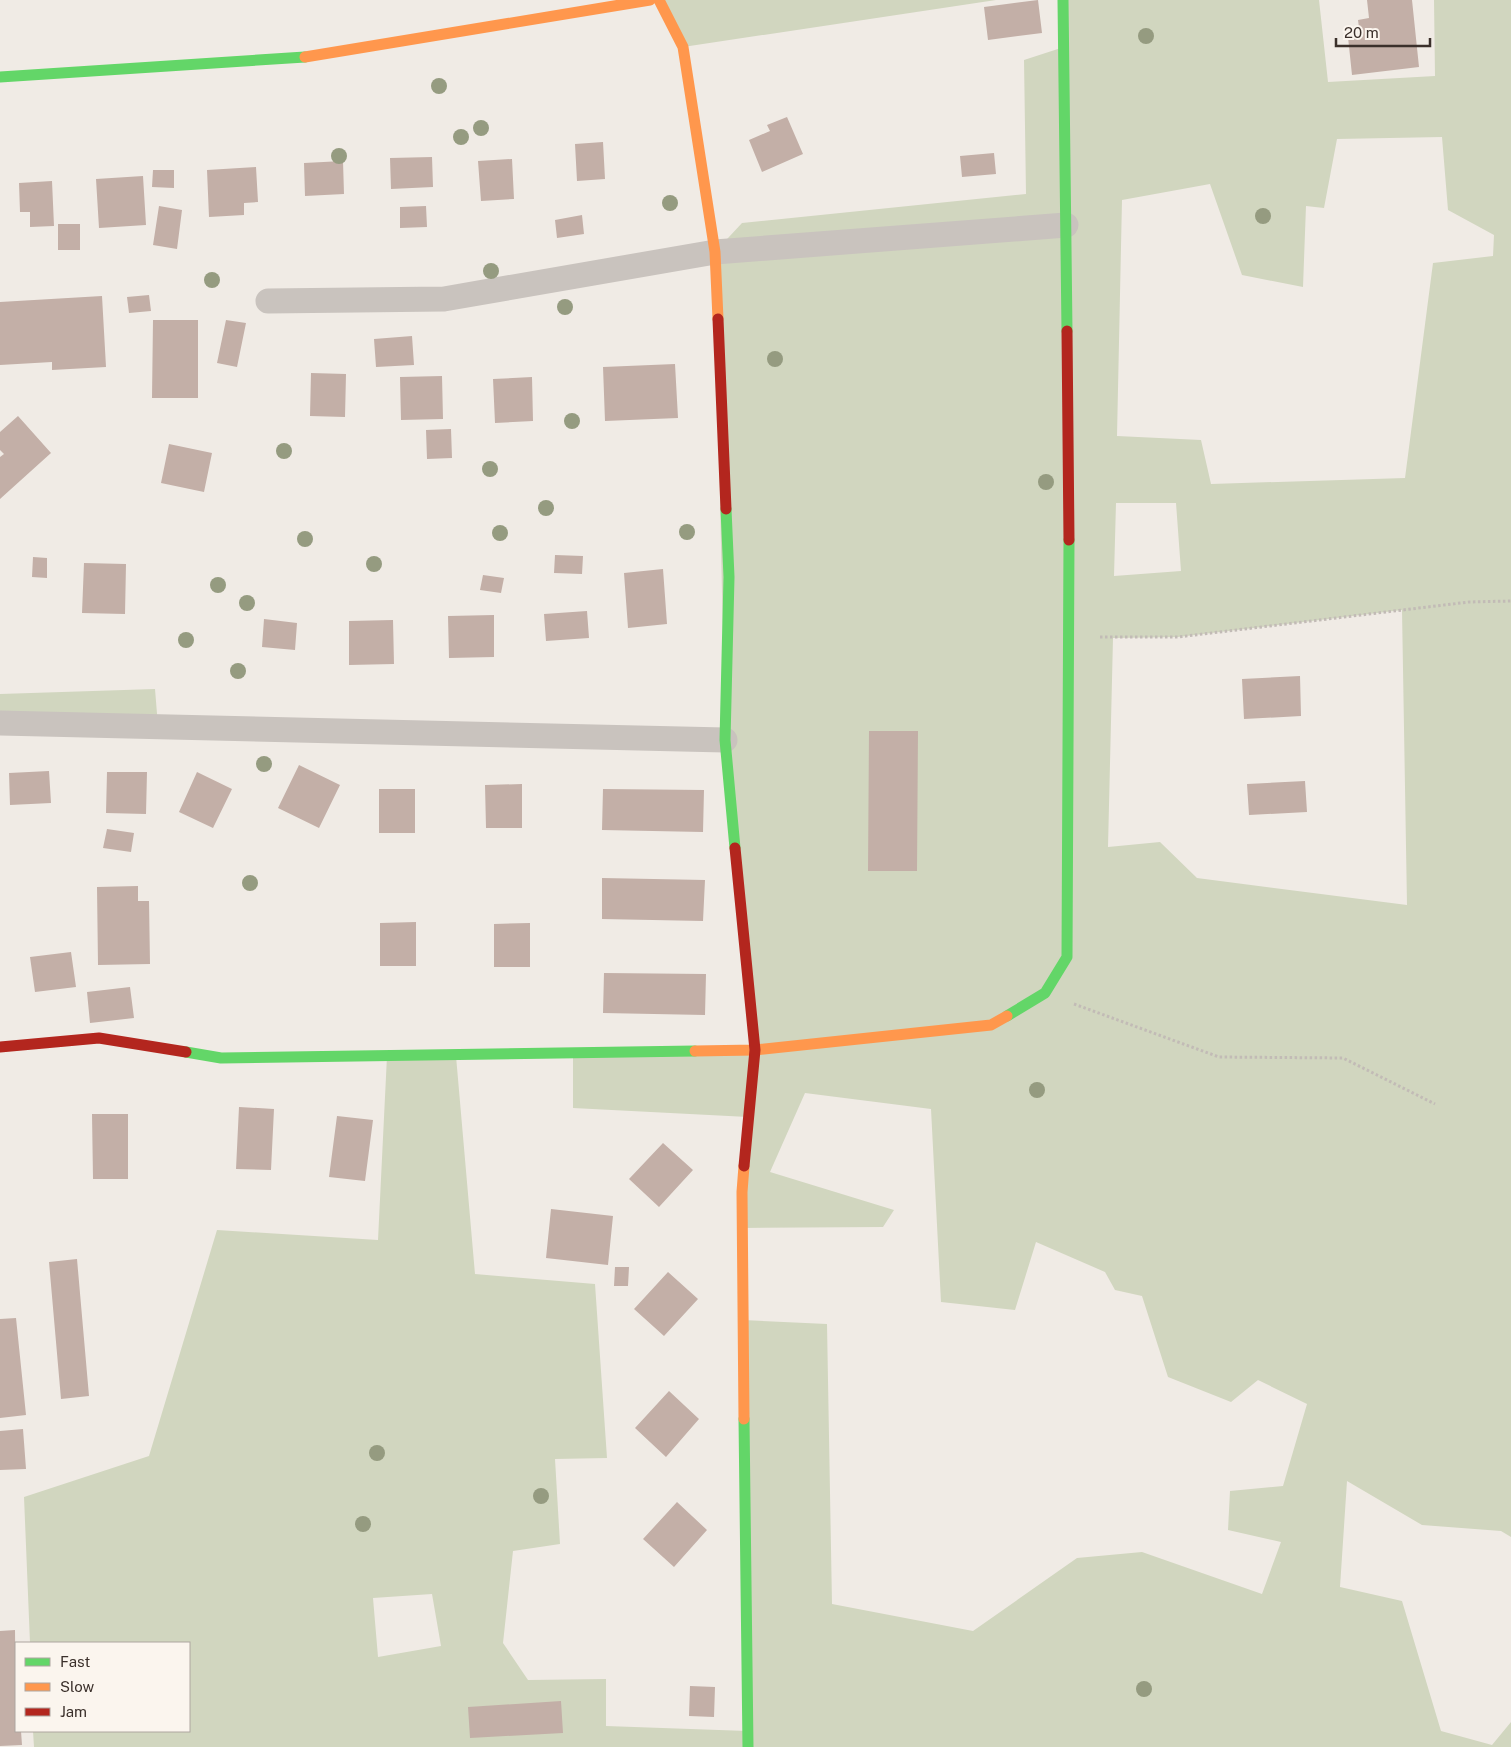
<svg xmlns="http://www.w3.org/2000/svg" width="1511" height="1747" viewBox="0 0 1511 1747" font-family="'Public Sans',sans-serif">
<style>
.green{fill:#d1d6bf;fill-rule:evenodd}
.building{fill:#c3afa7}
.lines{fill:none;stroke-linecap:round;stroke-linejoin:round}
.path{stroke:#c2bbb6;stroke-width:3;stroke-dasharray:2.5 2.5;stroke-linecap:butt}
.street{stroke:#c9c3be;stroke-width:25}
.fast{stroke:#63d668;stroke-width:11}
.slow{stroke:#ff974d;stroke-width:11}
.jam{stroke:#b3261e;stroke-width:11}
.tree{fill:#959b80}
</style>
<rect width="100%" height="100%" fill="#f0ebe5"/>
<path class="green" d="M659 0H996L683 47Z
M1063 0H1319L1328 82 1435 76 1434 0H1511V1537L1501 1531 1422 1525 1347 1481 1340 1587 1402 1601 1441 1731 1492 1745 1511 1722V1747H34L33 1731H189V1643H30L24 1497 149 1456 217 1230 378 1240 387 1056H456L475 1274 595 1284 607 1458 555 1459 560 1544 513 1551 503 1643 528 1680 606 1679V1726L747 1731 743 1320 827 1324 832 1604 973 1631 1077 1558 1142 1552 1262 1594 1281 1542 1228 1530 1230 1491 1283 1486 1307 1404 1258 1380 1231 1402 1168 1377 1142 1296 1115 1290 1105 1272 1036 1242 1015 1310 941 1302 931 1109 805 1093 770 1172 894 1210 883 1227 742 1228 748 1117 573 1108V1054L754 1050 725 740 715 252 742 223 1026 194 1024 60 1064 47ZM1442 137 1448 210 1494 235 1493 256 1433 263 1405 478 1211 484 1201 440 1117 436 1122 200 1210 184 1242 275 1303 287 1306 206 1324 208 1337 139ZM1116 503H1176L1181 571 1114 576ZM1402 610 1407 905 1197 878 1160 842 1108 847 1113 638 1178 637ZM432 1594 441 1646 378 1657 373 1598Z
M155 689 158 726 0 723V694Z"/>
<path class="building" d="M1038 0 1042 33 988 40 984 7Z
M1367 0H1412L1419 67 1352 75 1348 37 1360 35 1358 20 1369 18Z
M787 117 803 154 762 172 749 140 770 131 767 125Z
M603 142 605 179 577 181 575 144Z
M994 153 996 174 962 177 960 156Z
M432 157 433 187 391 189 390 158Z
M512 159 514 199 481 201 478 161Z
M343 161 344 194 305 196 304 163Z
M256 167 258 202 244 203V215L209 217 207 170Z
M153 170H174V188L152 187Z
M143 176 146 225 99 228 96 179Z
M52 181 54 226 30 227V212H20L19 183Z
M159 206 182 210 177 249 153 245Z
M426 206 427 227 400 228V207Z
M582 215 584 234 557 238 555 220Z
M58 224H80V250H58Z
M149 295 151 311 129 313 127 297Z
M102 296 106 367 52 370V362L0 365V302Z
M153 320H198V398H152Z
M226 320 246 323 237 367 217 363Z
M412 336 414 365 376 367 374 339Z
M675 364 678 418 605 421 603 367Z
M311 373 346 374 345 417 310 416Z
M442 376 443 419 401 420 400 377Z
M532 377 533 421 495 423 493 379Z
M18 416 51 453 0 499V457L4 454 0 450V432Z
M451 429 452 458 427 459 426 430Z
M169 444 212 453 204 492 161 483Z
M555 555 583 556 582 574 554 573Z
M33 557 47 558V578L32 577Z
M84 563 126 564 125 614 82 613Z
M663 569 667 624 628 628 624 573Z
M483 575 504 578 501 593 480 590Z
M587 611 589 638 546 641 544 614Z
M494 615V657L449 658 448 616Z
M264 619 297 623 295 650 262 647Z
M393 620 394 664 349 665V621Z
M1300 676 1301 716 1244 719 1242 679Z
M869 731H918L917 871H868Z
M299 765 340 785 319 828 278 808Z
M49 771 51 803 10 805 9 773Z
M107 772H147L146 814 106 813Z
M197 772 232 789 213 828 179 812Z
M1305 781 1307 812 1249 815 1247 784Z
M522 784V828H486L485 785Z
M379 789H415V833H379Z
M603 789 704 790 703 832 602 830Z
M107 829 134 833 131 852 103 848Z
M602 878 705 880 703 921 602 919Z
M138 886V901H149L150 964 98 965 97 887Z
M416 922V966H380V923Z
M530 923V967H494V924Z
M71 952 76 987 35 992 30 957Z
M604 973 706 974 705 1015 603 1013Z
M130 987 134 1018 90 1023 87 992Z
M239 1107 274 1109 271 1170 236 1169Z
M92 1114H128V1179H93Z
M337 1116 373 1120 365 1181 329 1177Z
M663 1143 693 1170 659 1207 629 1179Z
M551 1209 613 1216 608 1265 546 1258Z
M77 1259 89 1396 61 1399 49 1262Z
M615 1267H629L628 1286H614Z
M668 1272 698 1299 664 1336 634 1309Z
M16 1318 26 1415 0 1418V1319Z
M669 1391 699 1419 666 1457 635 1428Z
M23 1429 26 1469 0 1470V1431Z
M677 1502 707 1530 674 1567 643 1539Z
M15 1630 16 1731H21L22 1745 0 1746V1631Z
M690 1686 715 1687 714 1717 689 1716Z
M561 1701 563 1733 470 1738 468 1707Z"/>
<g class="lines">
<path class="path" d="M1100 637H1178L1469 602 1511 601
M1074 1004 1219 1057 1343 1058 1435 1104"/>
<path class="street" d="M268 301 444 299 715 252 1066 225
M0 723 725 740"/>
<path class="fast" d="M1063 0 1067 331
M0 77 305 57
M726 509 729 577 725 740 735 848
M1007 1016 1045 993 1067 957 1069 540
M186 1052 221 1058 695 1051
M744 1419 748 1747"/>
<path class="slow" d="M659 0 683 47 715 252 718 319
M305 57 650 0
M695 1051 755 1050 991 1025 1007 1016
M744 1166 742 1192 744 1419"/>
<path class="jam" d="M718 319 726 509
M1067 331 1069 540
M735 848 755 1050 744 1166
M0 1047 99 1038 186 1052"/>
</g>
<g class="tree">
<circle cx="1146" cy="36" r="8"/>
<circle cx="439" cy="86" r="8"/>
<circle cx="481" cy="128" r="8"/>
<circle cx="461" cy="137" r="8"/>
<circle cx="339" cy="156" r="8"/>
<circle cx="670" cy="203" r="8"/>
<circle cx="1263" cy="216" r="8"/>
<circle cx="491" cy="271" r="8"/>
<circle cx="212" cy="280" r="8"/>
<circle cx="565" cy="307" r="8"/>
<circle cx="775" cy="359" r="8"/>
<circle cx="572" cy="421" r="8"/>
<circle cx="284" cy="451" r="8"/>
<circle cx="490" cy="469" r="8"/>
<circle cx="1046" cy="482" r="8"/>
<circle cx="546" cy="508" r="8"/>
<circle cx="687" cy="532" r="8"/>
<circle cx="500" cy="533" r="8"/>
<circle cx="305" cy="539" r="8"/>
<circle cx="374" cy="564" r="8"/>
<circle cx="218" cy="585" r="8"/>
<circle cx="247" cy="603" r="8"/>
<circle cx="186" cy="640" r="8"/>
<circle cx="238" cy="671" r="8"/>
<circle cx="264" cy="764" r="8"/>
<circle cx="250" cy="883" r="8"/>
<circle cx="1037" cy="1090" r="8"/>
<circle cx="377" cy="1453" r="8"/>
<circle cx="541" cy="1496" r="8"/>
<circle cx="363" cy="1524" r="8"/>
<circle cx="1144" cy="1689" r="8"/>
</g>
<rect x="15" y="1642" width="175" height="90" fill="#fbf5ee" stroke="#aea6a0"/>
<rect x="25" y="1658" width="25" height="8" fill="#63d668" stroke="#aea6a0"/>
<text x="60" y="1667" font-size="15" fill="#3b302b">Fast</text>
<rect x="25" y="1683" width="25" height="8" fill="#ff974d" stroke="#aea6a0"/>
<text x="60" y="1692" font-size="15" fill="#3b302b">Slow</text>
<rect x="25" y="1708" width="25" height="8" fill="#b3261e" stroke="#aea6a0"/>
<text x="60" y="1717" font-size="15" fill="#3b302b">Jam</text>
<path d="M1336 38v8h94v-8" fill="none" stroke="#3b302b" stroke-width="2.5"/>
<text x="1344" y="38" font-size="15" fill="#3b302b" stroke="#fbf5ee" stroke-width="4" paint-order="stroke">20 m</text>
</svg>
